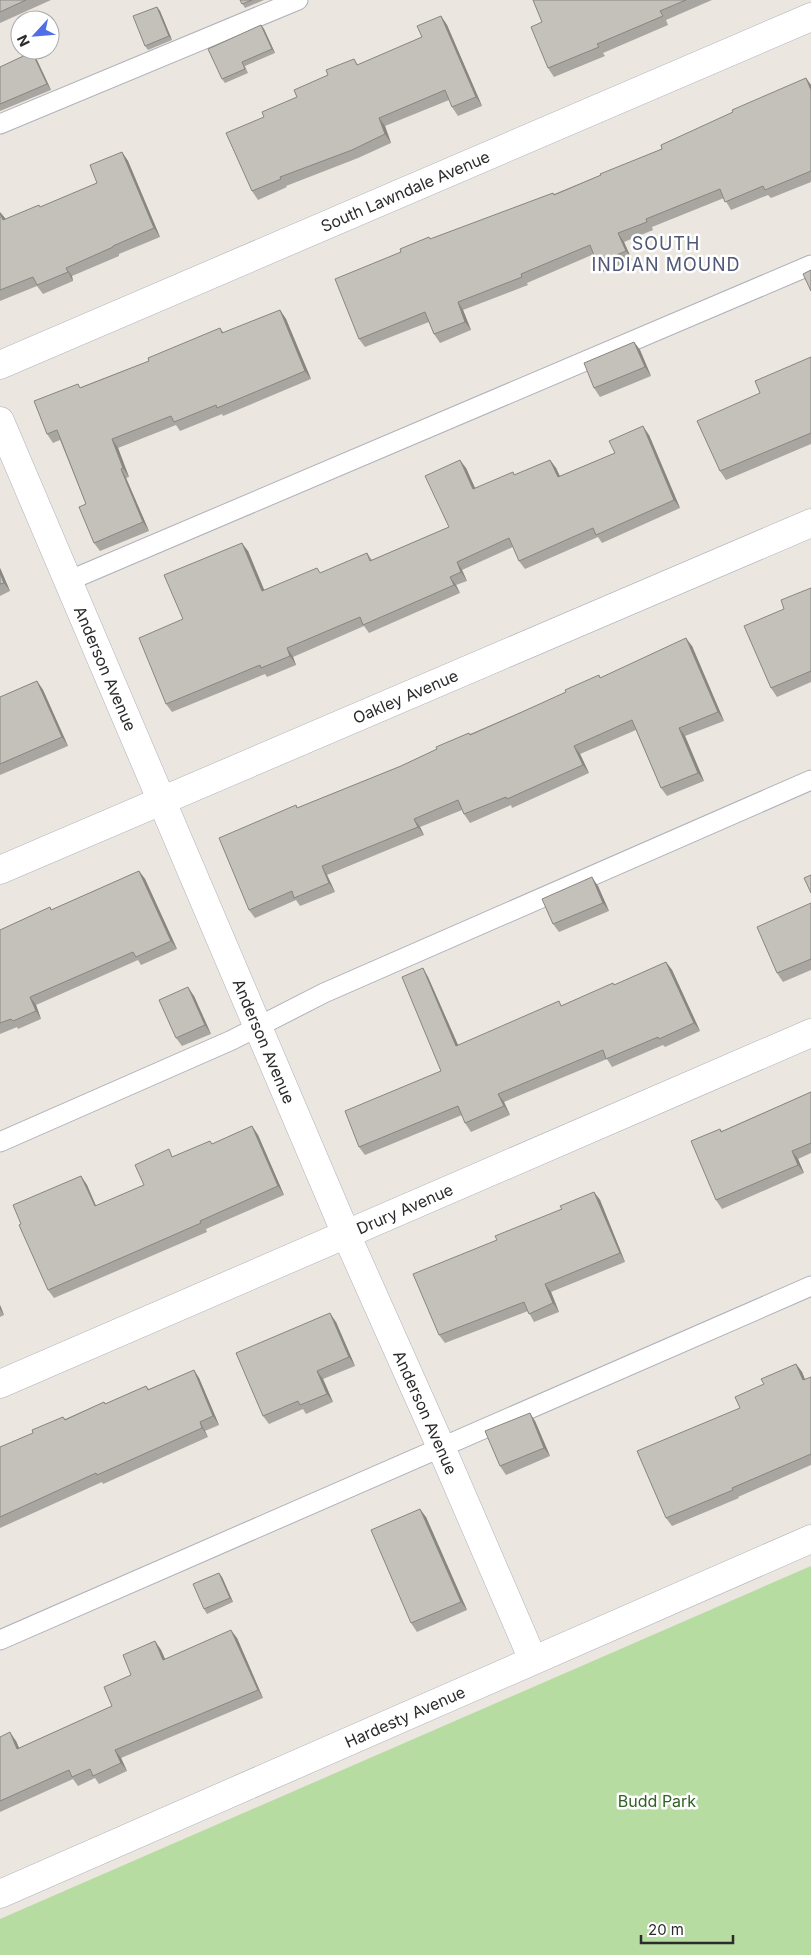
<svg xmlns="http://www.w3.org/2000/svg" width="811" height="1955" font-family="Inter,sans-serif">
<rect width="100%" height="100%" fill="#ebe6df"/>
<path fill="#b6dca1" d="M 811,1566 L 811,1955 L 0,1955 L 0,1919 Z"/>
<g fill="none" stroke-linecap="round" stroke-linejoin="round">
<g stroke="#afb1ba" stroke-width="21">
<g id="service">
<path d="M 0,124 L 298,0"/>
<path d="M 68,581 L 811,265"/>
<path d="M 0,1142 L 232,1040 L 324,993 L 811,780"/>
<path d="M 0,1640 L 811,1286"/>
</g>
</g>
<g stroke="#afb1ba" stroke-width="29">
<g id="minor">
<path id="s1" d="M 0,365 L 811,17"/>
<path id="s2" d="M 0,421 L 346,1234 L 441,1447 L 533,1660"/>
<path id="s3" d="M 0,870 L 811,523"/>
<path id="s4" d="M 0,1384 L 811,1033"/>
</g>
</g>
<g stroke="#afb1ba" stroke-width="29">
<g id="tertiary">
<path id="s5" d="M 0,1894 L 811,1539"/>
</g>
</g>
<use href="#service" stroke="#fff" stroke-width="19"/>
<use href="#minor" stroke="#fff" stroke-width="28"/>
<use href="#tertiary" stroke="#fff" stroke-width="28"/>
</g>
<g fill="#a9a5a0">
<path d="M 0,0 L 51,0 L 0,23 Z"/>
<path d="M 240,0 L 264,0 L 245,8 Z"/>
<path d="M 533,0 L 712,0 L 666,20 L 668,25 L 603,53 L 605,56 L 554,77 L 548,68 L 542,22 Z"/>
<path d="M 157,7 L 160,11 L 172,40 L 148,50 L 145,46 Z"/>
<path d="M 441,16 L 447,25 L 482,106 L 458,116 L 452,107 L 449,100 L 385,126 L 391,143 L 358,158 L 286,186 L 287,187 L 258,200 L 252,191 L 264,117 L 297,97 L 328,75 L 354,59 L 358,65 L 422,37 Z"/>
<path d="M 261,25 L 264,29 L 275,53 L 245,66 L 248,73 L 225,83 L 222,79 Z"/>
<path d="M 32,52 L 36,58 L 51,90 L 0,111 L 0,67 Z"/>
<path d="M 806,78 L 811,85 L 811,182 L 771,198 L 768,195 L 731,210 L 724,198 L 652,227 L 653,230 L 624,242 L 632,260 L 603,272 L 597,263 L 594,254 L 527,283 L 528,285 L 463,310 L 471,330 L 440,343 L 434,334 L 429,322 L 365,347 L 359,339 L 401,252 L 431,239 L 553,193 L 554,194 L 601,175 L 662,149 L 733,112 Z"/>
<path d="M 122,152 L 128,161 L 160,237 L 119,254 L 119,256 L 72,276 L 73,281 L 43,294 L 37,286 L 0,301 L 0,212 L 5,219 L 41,207 L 97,183 Z"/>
<path d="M 280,310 L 286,319 L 311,379 L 223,416 L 222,414 L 180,431 L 176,425 L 118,448 L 129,477 L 126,478 L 149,531 L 100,551 L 94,543 L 86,504 L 60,440 L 53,443 L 47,434 L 81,387 L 149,361 L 220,328 L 224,333 Z"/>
<path d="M 634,342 L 640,350 L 651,376 L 600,397 L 594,388 Z"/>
<path d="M 811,357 L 811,444 L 726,480 L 720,471 L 760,393 Z"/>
<path d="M 649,435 L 680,508 L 602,543 L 598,537 L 525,569 L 519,561 L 513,547 L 462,570 L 467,581 L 456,585 L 460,593 L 369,633 L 364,626 L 293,657 L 296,665 L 267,677 L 265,674 L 172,712 L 166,704 L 183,619 L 248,551 L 264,590 L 321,573 L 367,553 L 372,560 L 449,527 L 466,468 L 475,488 L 515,475 L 550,460 L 556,468 L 560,476 L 615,453 Z"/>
<path d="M 0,568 L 10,591 L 0,596 Z"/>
<path d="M 811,588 L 811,682 L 777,697 L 771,688 L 784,609 Z"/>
<path d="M 692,646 L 724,721 L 685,736 L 704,781 L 667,796 L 661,788 L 636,730 L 580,754 L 589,773 L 512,808 L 511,805 L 470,823 L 464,814 L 462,810 L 420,827 L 424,835 L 327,875 L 335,892 L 300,906 L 296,900 L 255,918 L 249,910 L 296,805 L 297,808 L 401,766 L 470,734 L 600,678 Z"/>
<path d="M 37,681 L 43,690 L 68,746 L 0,775 L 0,697 Z"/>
<path d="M 139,871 L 145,879 L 177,949 L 141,965 L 138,960 L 36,1005 L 41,1019 L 18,1029 L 17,1027 L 0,1034 L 0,930 L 50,907 L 51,910 Z"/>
<path d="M 598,886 L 609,911 L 559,932 L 553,924 Z"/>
<path d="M 811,903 L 811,970 L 783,982 L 777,973 Z"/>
<path d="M 666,962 L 672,970 L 700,1031 L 665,1047 L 663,1045 L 612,1067 L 607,1059 L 504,1102 L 510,1115 L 471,1132 L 465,1123 L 462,1115 L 365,1155 L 359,1147 L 441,1071 L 423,968 L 428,977 L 458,1045 L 615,985 Z"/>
<path d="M 194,996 L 211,1034 L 182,1046 L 176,1038 Z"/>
<path d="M 811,1092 L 811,1153 L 798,1159 L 804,1173 L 722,1209 L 716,1200 L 720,1129 L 722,1131 Z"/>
<path d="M 252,1126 L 258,1135 L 284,1195 L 206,1229 L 207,1232 L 54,1298 L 48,1290 L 21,1224 L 81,1176 L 87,1185 L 96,1206 L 144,1185 L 174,1156 L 212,1144 Z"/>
<path d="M 594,1192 L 600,1200 L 625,1262 L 551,1292 L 559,1312 L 534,1322 L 528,1311 L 445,1343 L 439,1335 L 497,1240 L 562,1209 Z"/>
<path d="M 0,1305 L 4,1315 L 0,1317 Z"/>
<path d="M 336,1322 L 355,1366 L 323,1379 L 333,1402 L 306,1414 L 303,1409 L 269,1424 L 263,1416 Z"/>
<path d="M 796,1364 L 802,1372 L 805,1380 L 811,1377 L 811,1465 L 738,1497 L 739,1498 L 672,1526 L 666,1518 L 764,1384 Z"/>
<path d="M 194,1370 L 199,1378 L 219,1425 L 205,1431 L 208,1437 L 103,1484 L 102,1482 L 0,1528 L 0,1447 L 33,1433 L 63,1417 L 65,1419 L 104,1402 L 105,1404 L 146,1386 L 149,1389 Z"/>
<path d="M 535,1421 L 550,1456 L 506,1475 L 500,1466 Z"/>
<path d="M 426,1517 L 467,1610 L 417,1632 L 411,1623 Z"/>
<path d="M 222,1577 L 233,1602 L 207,1614 L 204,1609 Z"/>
<path d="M 237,1638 L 263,1698 L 121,1758 L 127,1771 L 99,1784 L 95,1778 L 78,1786 L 73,1779 L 0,1812 L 0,1737 L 16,1741 L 19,1748 L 112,1706 L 131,1675 L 155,1641 L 161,1650 L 165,1659 Z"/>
</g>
<g fill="#898682">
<path d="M 157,7 L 160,11 L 172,40 L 169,36 Z"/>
<path d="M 441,16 L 447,25 L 482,106 L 476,97 Z"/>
<path d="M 261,25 L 264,29 L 275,53 L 272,49 Z"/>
<path d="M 32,52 L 36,58 L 51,90 L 47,84 Z"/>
<path d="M 806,78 L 811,85 L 811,90 Z"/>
<path d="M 379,118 L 385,126 L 391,143 L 385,134 Z"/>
<path d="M 122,152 L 128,161 L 160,237 L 154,228 Z"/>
<path d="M 0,212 L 5,218 L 9,228 L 3,220 Z"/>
<path d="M 618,233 L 624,242 L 632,260 L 626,251 Z"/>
<path d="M 66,268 L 72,276 L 73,281 L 68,272 Z"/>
<path d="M 458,302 L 463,310 L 471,330 L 465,322 Z"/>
<path d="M 280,310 L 286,319 L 311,379 L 305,371 Z"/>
<path d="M 634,342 L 640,350 L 651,376 L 645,367 Z"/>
<path d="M 643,426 L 649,435 L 680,508 L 674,500 Z"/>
<path d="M 112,439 L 118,448 L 129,477 L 123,468 Z"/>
<path d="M 460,460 L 466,468 L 479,497 L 473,489 Z"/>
<path d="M 550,460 L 556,468 L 564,486 L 558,477 Z"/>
<path d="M 121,469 L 126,478 L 149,531 L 143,522 Z"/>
<path d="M 242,543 L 248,551 L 268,599 L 262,591 Z"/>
<path d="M 457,562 L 462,570 L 467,581 L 461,572 Z"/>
<path d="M 0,568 L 10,591 L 4,583 L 0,573 Z"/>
<path d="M 450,577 L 456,585 L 460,593 L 454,585 Z"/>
<path d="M 686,638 L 692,646 L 724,721 L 718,712 Z"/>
<path d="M 287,648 L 293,657 L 296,665 L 290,656 Z"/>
<path d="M 37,681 L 43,690 L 68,746 L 62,737 Z"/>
<path d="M 679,728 L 685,736 L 704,781 L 698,773 Z"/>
<path d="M 574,746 L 580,754 L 589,773 L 583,765 Z"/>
<path d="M 414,819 L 420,827 L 424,835 L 418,827 Z"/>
<path d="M 322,866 L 327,875 L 335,892 L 329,883 Z"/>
<path d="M 139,871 L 145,879 L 177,949 L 171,941 Z"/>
<path d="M 592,877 L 598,886 L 609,911 L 603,903 Z"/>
<path d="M 666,962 L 672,970 L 700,1031 L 694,1023 Z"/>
<path d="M 423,968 L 428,977 L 462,1054 L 456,1046 Z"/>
<path d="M 188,987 L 194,996 L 211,1034 L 205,1025 Z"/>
<path d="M 30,997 L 36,1005 L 41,1019 L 36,1011 Z"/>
<path d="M 498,1094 L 504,1102 L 510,1115 L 504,1106 Z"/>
<path d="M 252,1126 L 258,1135 L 284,1195 L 278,1186 Z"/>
<path d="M 792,1151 L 798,1159 L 804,1173 L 798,1165 Z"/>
<path d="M 81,1176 L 87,1185 L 100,1215 L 95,1206 Z"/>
<path d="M 594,1192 L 600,1200 L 625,1262 L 620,1253 Z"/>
<path d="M 545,1284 L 551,1292 L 559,1312 L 553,1303 Z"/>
<path d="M 0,1305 L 4,1315 L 0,1309 Z"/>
<path d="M 330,1313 L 336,1322 L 355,1366 L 349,1357 Z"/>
<path d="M 796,1364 L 802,1372 L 809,1389 L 803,1380 Z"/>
<path d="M 194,1370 L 199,1378 L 219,1425 L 213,1416 Z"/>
<path d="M 317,1371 L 323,1379 L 333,1402 L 327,1394 Z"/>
<path d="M 530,1413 L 535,1421 L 550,1456 L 544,1448 Z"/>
<path d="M 200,1422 L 205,1431 L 208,1437 L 202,1428 Z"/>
<path d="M 420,1509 L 426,1517 L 467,1610 L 461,1602 Z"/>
<path d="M 219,1573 L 222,1577 L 233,1602 L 230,1598 Z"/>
<path d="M 231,1630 L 237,1638 L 263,1698 L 258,1690 Z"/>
<path d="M 155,1641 L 161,1650 L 169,1668 L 163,1660 Z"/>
<path d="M 10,1732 L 16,1741 L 23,1757 L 17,1749 Z"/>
<path d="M 115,1750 L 121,1758 L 127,1771 L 121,1763 Z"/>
</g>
<g fill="#c4c0ba" stroke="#898682">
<path d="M 0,0 L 26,0 L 0,12 Z"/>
<path d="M 240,0 L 252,0 L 242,4 Z"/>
<path d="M 533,0 L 686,0 L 660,11 L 663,16 L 597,44 L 599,47 L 548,68 L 531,27 L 542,22 Z"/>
<path d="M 157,7 L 169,36 L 145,46 L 133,16 Z"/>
<path d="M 441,16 L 476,97 L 452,107 L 445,90 L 379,118 L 385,134 L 352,150 L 280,177 L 281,179 L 252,191 L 226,133 L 264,117 L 262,112 L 297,97 L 294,90 L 328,75 L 326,70 L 354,59 L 357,65 L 422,37 L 417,26 Z"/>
<path d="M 261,25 L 272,49 L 242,62 L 245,69 L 222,79 L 208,49 Z"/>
<path d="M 32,52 L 47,84 L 0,104 L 0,67 Z"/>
<path d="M 806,78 L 811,90 L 811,171 L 765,190 L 763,186 L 725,202 L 720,189 L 646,219 L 647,222 L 618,233 L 626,251 L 597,263 L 590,245 L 521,274 L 522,277 L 458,302 L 465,322 L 434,334 L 425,312 L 359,339 L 335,279 L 401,252 L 400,249 L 429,237 L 430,239 L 553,193 L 554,195 L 601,175 L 600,174 L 662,149 L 661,145 L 733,112 L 732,110 Z"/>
<path d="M 122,152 L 154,228 L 113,246 L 113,247 L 66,268 L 68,272 L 37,285 L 33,277 L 0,290 L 0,213 L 3,220 L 39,205 L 40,207 L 97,183 L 90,165 Z"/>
<path d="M 811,270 L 811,291 L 803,274 Z"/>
<path d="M 280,310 L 305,371 L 217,408 L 216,405 L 174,422 L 171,416 L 112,439 L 123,468 L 121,469 L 143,522 L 94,543 L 79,507 L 86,504 L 57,430 L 47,434 L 34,401 L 78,384 L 80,388 L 149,361 L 148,358 L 220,328 L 222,333 Z"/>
<path d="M 634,342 L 645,367 L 594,388 L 584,363 Z"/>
<path d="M 811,357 L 811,433 L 720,471 L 697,421 L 760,393 L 755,381 Z"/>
<path d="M 643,426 L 674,500 L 596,535 L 593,528 L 519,561 L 509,538 L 457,562 L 461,572 L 450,577 L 454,585 L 363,625 L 360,617 L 287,648 L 290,656 L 261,668 L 260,665 L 166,704 L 139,638 L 183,619 L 164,575 L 242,543 L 262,591 L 317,568 L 320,573 L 367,553 L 370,561 L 449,527 L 425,476 L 460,460 L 473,489 L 513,472 L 514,475 L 550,460 L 558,477 L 615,453 L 609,441 Z"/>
<path d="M 0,573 L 4,583 L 0,584 Z"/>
<path d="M 811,588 L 811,671 L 771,688 L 744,626 L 784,609 L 781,600 Z"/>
<path d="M 686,638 L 718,712 L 679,728 L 698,773 L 661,788 L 632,720 L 574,746 L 583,765 L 507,799 L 506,797 L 464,814 L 458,800 L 414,819 L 418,827 L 322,866 L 329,883 L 294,898 L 292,891 L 249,910 L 219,838 L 296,805 L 297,808 L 401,766 L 437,749 L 436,747 L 469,733 L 470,735 L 522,712 L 566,692 L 565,690 L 599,675 L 600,678 Z"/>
<path d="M 37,681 L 62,737 L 0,764 L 0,697 Z"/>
<path d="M 139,871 L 171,941 L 136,957 L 133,952 L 30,997 L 36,1011 L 13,1021 L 11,1019 L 0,1023 L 0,930 L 50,907 L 51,910 Z"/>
<path d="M 811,875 L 811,893 L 804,878 Z"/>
<path d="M 592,877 L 603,903 L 553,924 L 542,899 Z"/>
<path d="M 811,903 L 811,959 L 777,973 L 757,927 Z"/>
<path d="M 666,962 L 694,1023 L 659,1039 L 658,1037 L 606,1059 L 603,1050 L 498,1094 L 504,1106 L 465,1123 L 458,1106 L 359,1147 L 345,1111 L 441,1071 L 402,977 L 423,968 L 456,1046 L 559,1001 L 561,1006 L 613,983 L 614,985 Z"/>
<path d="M 188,987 L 205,1025 L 176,1038 L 159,1000 Z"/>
<path d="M 811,1092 L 811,1143 L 792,1151 L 798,1165 L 716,1200 L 691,1141 L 720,1129 L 721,1132 Z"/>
<path d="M 252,1126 L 278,1186 L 200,1221 L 201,1223 L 48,1290 L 19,1225 L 21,1224 L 13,1205 L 81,1176 L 95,1206 L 144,1185 L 135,1165 L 169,1149 L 172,1157 L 210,1141 L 212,1144 Z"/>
<path d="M 594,1192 L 620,1253 L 545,1284 L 553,1303 L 529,1314 L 524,1302 L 439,1335 L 413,1274 L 497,1240 L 495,1236 L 562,1209 L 560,1206 Z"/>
<path d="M 330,1313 L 349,1357 L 317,1371 L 327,1394 L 300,1405 L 298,1401 L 263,1416 L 236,1353 Z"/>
<path d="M 796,1364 L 803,1380 L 811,1377 L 811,1454 L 732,1488 L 733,1490 L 666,1518 L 637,1451 L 740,1408 L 735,1397 L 764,1384 L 761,1379 Z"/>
<path d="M 194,1370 L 213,1416 L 200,1422 L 202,1428 L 97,1475 L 96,1473 L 0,1517 L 0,1447 L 33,1433 L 32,1430 L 63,1417 L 65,1420 L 104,1402 L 105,1404 L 146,1386 L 148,1390 Z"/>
<path d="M 530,1413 L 544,1448 L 500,1466 L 485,1431 Z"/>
<path d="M 420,1509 L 461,1602 L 411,1623 L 371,1530 Z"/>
<path d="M 219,1573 L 230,1598 L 204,1609 L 193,1584 Z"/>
<path d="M 231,1630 L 258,1690 L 115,1750 L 121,1763 L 93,1776 L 90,1769 L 72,1777 L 69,1770 L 0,1801 L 0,1737 L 10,1732 L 17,1749 L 112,1706 L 104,1687 L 131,1675 L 123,1655 L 155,1641 L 163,1660 Z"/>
</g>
<g text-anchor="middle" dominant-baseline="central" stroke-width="5" stroke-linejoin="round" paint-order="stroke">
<g font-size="16" fill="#2b2b2b" stroke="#fff">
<text stroke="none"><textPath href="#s1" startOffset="441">South Lawndale Avenue</textPath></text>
<text stroke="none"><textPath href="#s2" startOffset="269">Anderson Avenue</textPath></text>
<text stroke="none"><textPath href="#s3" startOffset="441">Oakley Avenue</textPath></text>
<text stroke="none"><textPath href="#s2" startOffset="674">Anderson Avenue</textPath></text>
<text stroke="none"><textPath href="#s4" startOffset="441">Drury Avenue</textPath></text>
<text stroke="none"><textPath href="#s2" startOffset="1079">Anderson Avenue</textPath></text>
<text stroke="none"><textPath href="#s5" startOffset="442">Hardesty Avenue</textPath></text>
</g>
<g font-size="16" fill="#306122" stroke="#fff">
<text x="657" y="1801">Budd Park</text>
</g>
<g font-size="18" letter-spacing="1" fill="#505777" stroke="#fff">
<text x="666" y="243">SOUTH<tspan x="666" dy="21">INDIAN MOUND</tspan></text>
</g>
</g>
<g transform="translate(35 35) rotate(244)"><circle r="24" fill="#ffffff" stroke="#aaaaaa"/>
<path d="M0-4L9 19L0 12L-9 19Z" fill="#4f6ee7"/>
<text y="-8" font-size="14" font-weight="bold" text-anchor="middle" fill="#2b2b2b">N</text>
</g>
<path d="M641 1935v8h92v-8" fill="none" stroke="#2b2b2b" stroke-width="2.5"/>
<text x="648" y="1935" font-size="15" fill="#2b2b2b" stroke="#ffffff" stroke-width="4" paint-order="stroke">20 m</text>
</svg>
